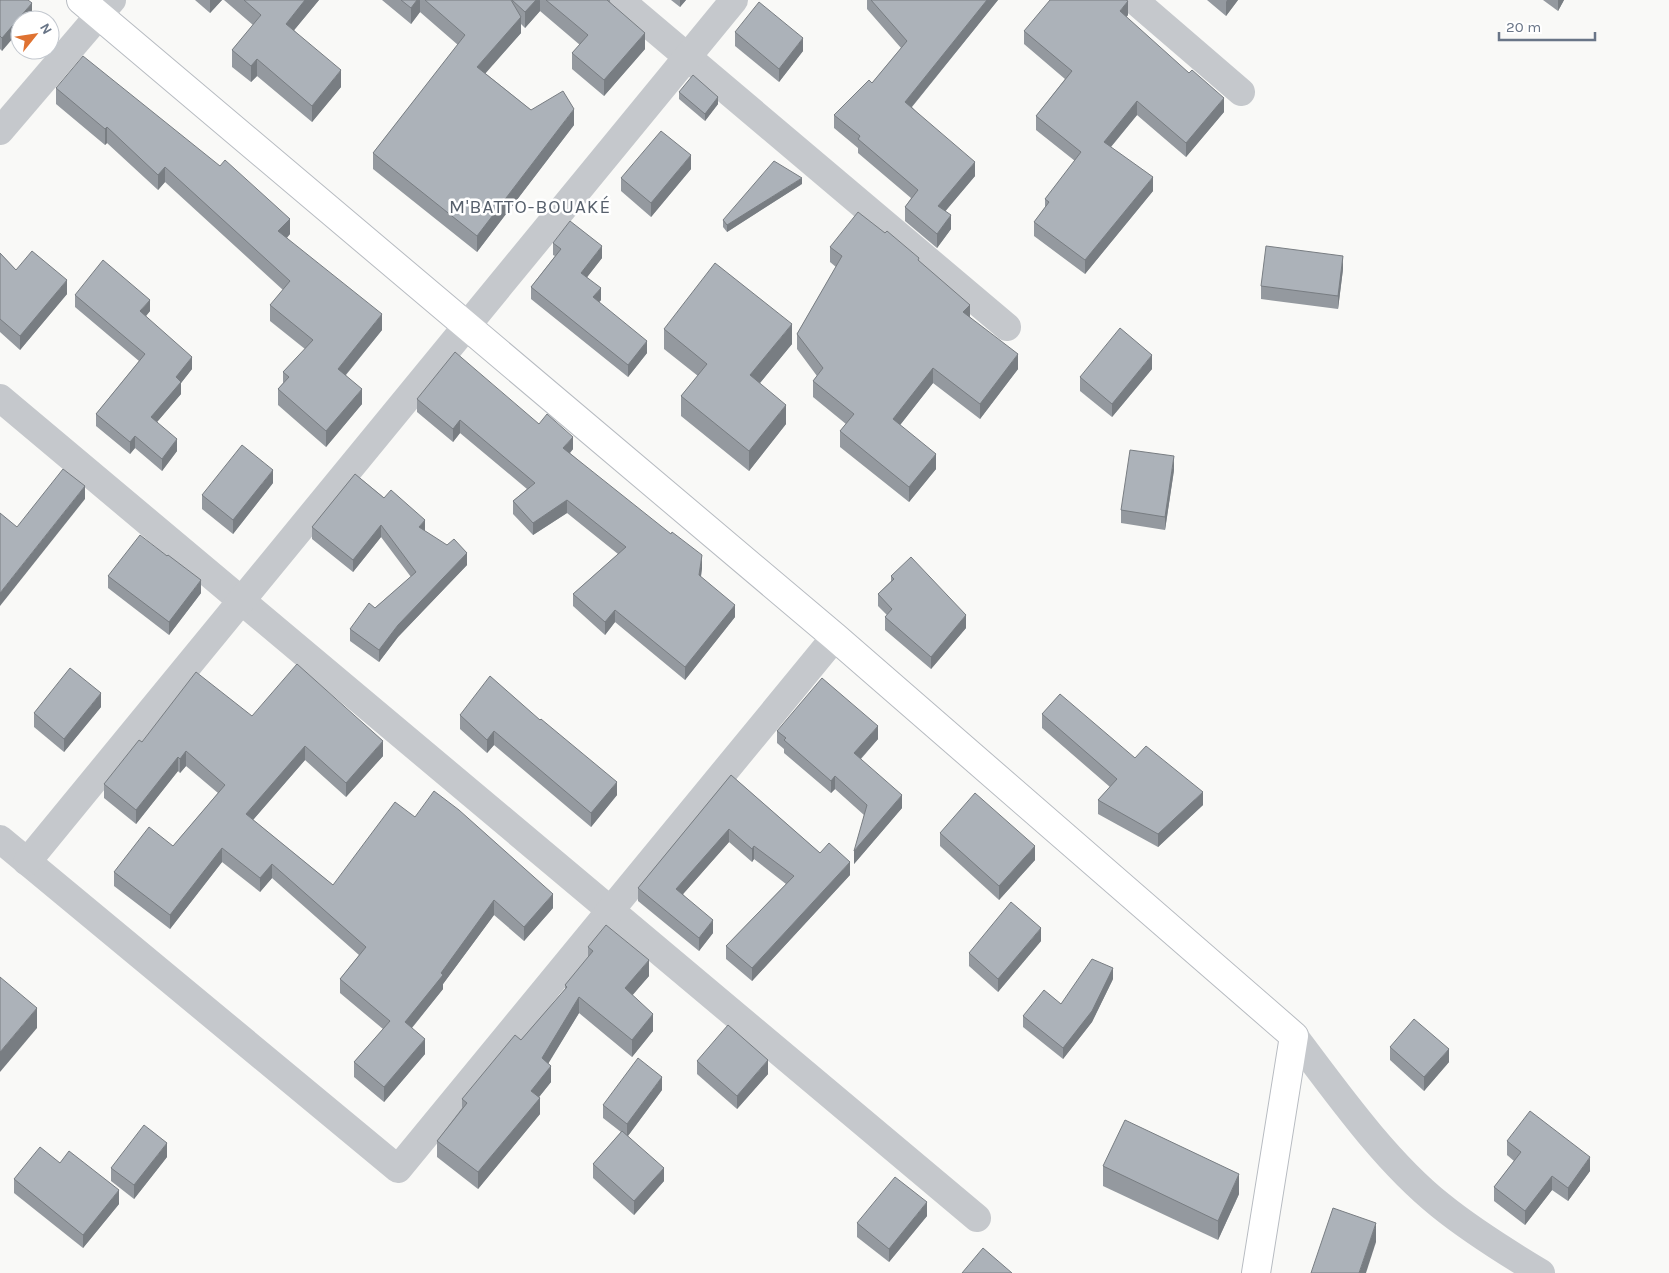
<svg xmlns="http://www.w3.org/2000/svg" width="1669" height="1273" font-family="Karla,sans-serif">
<rect width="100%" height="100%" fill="#f9f9f7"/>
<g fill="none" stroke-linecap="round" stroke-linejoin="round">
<g stroke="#b7bbc1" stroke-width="30">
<path id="secondary" d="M 81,0 L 835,637 L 1294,1036 L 1256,1273"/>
</g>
<g stroke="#c5c8cc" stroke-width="28">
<path d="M 620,0 L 1007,327"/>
<path d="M 1134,0 L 1241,92"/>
<path d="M 0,131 L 112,0"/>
<path d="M 0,398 L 977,1218"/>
<path d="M 0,839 L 398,1169 L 835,637"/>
<path d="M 27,862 L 734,0"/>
<path d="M 1294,1036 C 1337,1093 1385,1161 1440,1205 C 1472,1231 1506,1252 1541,1273"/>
</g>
<use href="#secondary" stroke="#fff" stroke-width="28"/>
</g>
<g fill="#94999f">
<path d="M 0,0 L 32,17 L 29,20 L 20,20 L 2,51 L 0,49 Z"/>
<path d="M 195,0 L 222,0 L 210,13 Z"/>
<path d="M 224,0 L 319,0 L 294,30 L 341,87 L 312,122 L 257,76 L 251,82 L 232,67 L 232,50 L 253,25 Z"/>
<path d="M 382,0 L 610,0 L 610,2 L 645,49 L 604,96 L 572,69 L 572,53 L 580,45 L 540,11 L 525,28 L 521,24 L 521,33 L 485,73 L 531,110 L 574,125 L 477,252 L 373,169 L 373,153 L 458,45 L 420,12 L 411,24 Z"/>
<path d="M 671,0 L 686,0 L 680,7 Z"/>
<path d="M 867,0 L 998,0 L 912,107 L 975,176 L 945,211 L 951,229 L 937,248 L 905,221 L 905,207 L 911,198 L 858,153 L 858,148 L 834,128 L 834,115 L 872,83 L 901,48 L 867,9 Z"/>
<path d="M 1207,0 L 1238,0 L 1226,16 Z"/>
<path d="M 1543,0 L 1564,0 L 1558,11 Z"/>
<path d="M 1128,15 L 1126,17 L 1224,112 L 1186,157 L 1137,115 L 1111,147 L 1153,191 L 1085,274 L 1034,236 L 1034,222 L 1045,208 L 1045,199 L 1075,161 L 1036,130 L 1036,116 L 1065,79 L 1024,44 L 1024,31 Z"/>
<path d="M 735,32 L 803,51 L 779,82 L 735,46 Z"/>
<path d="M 56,88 L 290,234 L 287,238 L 382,330 L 346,375 L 362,404 L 326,447 L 278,405 L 278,389 L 283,383 L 283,372 L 305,349 L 270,321 L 270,305 L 283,290 L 165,182 L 158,190 L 107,143 L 105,145 L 56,104 Z"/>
<path d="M 679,92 L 718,104 L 705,121 L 679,99 Z"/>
<path d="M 691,169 L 651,217 L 621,191 L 621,178 Z"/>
<path d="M 802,184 L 727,232 L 723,227 L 723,220 Z"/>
<path d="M 553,243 L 602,258 L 587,277 L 601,300 L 599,302 L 647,353 L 628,377 L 531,299 L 531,287 L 555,256 L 553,255 Z"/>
<path d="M 830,247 L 919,261 L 970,317 L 1018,369 L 980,419 L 933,383 L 900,425 L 936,469 L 909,502 L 840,447 L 840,431 L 846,424 L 813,397 L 813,381 L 817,376 L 797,349 L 797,334 L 836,267 L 830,262 Z"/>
<path d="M 0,253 L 16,270 L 67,294 L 20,350 L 0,332 Z"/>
<path d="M 1343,269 L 1338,309 L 1261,299 L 1261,286 Z"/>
<path d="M 75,295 L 150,311 L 146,316 L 192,369 L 181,383 L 181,394 L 157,422 L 177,451 L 162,471 L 135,448 L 130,454 L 96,426 L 96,414 L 139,361 L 75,307 Z"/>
<path d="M 664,329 L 792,344 L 760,383 L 786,424 L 749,471 L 681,416 L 681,396 L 698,376 L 664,349 Z"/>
<path d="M 1152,369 L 1112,417 L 1080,391 L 1080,377 Z"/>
<path d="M 417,399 L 539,424 L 573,449 L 570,453 L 702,568 L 701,577 L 735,617 L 685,680 L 615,622 L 605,635 L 573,606 L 573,594 L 618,554 L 567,513 L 533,535 L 513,514 L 513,501 L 527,489 L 460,433 L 453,442 L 417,412 Z"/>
<path d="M 1174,470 L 1165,530 L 1121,523 L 1121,510 Z"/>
<path d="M 355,474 L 425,531 L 467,565 L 398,637 L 379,662 L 350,641 L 350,629 L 411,577 L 381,537 L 353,572 L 312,539 L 312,527 Z"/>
<path d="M 273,483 L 233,534 L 202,509 L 202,495 Z"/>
<path d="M 108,576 L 201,593 L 169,635 L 108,588 Z"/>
<path d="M 891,576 L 966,628 L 931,669 L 885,630 L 885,617 L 887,615 L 878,606 L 878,594 L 891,581 Z"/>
<path d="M 101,707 L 64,752 L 34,727 L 34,713 Z"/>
<path d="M 1042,714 L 1135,758 L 1203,805 L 1158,847 L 1098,814 L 1098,800 L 1110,787 L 1042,728 Z"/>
<path d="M 460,715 L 540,720 L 617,795 L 591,827 L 494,745 L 487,753 L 460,729 Z"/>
<path d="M 252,716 L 383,756 L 346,797 L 305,760 L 253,820 L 333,885 L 415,817 L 553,908 L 524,941 L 494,915 L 443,984 L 443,989 L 412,1028 L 425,1054 L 384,1102 L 354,1077 L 354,1062 L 383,1029 L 340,993 L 340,979 L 359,955 L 272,878 L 260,892 L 222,862 L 170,929 L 114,886 L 114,872 L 173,846 L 218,793 L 186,766 L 180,773 L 178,771 L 136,824 L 104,798 L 104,784 L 142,742 Z"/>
<path d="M 777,731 L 878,739 L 861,759 L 902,808 L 854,864 L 864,815 L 835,789 L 831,793 L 784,753 L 784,749 L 777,743 Z"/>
<path d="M 731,775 L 820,853 L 850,875 L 752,981 L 726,959 L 726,946 L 786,884 L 754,859 L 752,862 L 729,842 L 683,894 L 713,933 L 699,951 L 638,901 L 638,888 Z"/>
<path d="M 940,833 L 1035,860 L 999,900 L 940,846 Z"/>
<path d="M 1041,941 L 998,992 L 969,966 L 969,953 Z"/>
<path d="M 588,947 L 649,976 L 632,995 L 653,1031 L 632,1057 L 579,1013 L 548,1063 L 551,1082 L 539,1097 L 540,1114 L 478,1189 L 437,1157 L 437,1141 L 462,1108 L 462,1099 L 521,1040 L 565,989 L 565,985 L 588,958 Z"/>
<path d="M 1113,979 L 1092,1022 L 1063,1059 L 1023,1027 L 1023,1016 L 1061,1004 Z"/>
<path d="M 1390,1047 L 1449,1062 L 1424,1091 L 1390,1060 Z"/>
<path d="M 697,1061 L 768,1074 L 737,1109 L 697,1074 Z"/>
<path d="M 662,1090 L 628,1136 L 664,1181 L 634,1215 L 593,1178 L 593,1164 L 621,1132 L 603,1118 L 603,1105 Z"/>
<path d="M 1507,1141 L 1590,1171 L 1568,1201 L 1552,1190 L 1525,1225 L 1494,1201 L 1494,1187 L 1514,1161 L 1507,1155 Z"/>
<path d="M 167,1157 L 134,1199 L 111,1181 L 111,1168 Z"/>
<path d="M 60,1163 L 119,1204 L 83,1248 L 14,1193 L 14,1179 Z"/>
<path d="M 1103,1166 L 1239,1194 L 1218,1240 L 1103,1186 Z"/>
<path d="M 927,1216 L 889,1262 L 857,1237 L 857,1223 Z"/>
</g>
<g fill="#787d82">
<path d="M 210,0 L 222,0 L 210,13 Z"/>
<path d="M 305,0 L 319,0 L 286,40 L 286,24 Z"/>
<path d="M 417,0 L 420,0 L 420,12 L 411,24 L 411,8 Z"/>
<path d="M 536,0 L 540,0 L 540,11 L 525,28 L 525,12 Z"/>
<path d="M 680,0 L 686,0 L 680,7 Z"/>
<path d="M 987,0 L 998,0 L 905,115 L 905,102 Z"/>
<path d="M 1227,0 L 1238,0 L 1226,16 L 1226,2 Z"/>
<path d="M 1558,0 L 1564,0 L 1558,11 Z"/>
<path d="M 1128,1 L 1128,15 L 1120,25 L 1120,11 Z"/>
<path d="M 32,3 L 32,17 L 29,20 L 20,20 L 20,30 L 2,51 L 2,38 Z"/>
<path d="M 521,17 L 521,33 L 477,83 L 477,67 Z"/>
<path d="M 645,33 L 645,49 L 604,96 L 604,80 Z"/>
<path d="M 803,38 L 803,51 L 779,82 L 779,69 Z"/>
<path d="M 257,59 L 257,76 L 251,82 L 251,66 Z"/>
<path d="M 341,70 L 341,87 L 312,122 L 312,106 Z"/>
<path d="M 718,97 L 718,104 L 705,121 L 705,114 Z"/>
<path d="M 1224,98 L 1224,112 L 1186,157 L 1186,143 Z"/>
<path d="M 1137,101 L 1137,115 L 1104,155 L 1104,142 Z"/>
<path d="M 574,109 L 574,125 L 477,252 L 477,236 Z"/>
<path d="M 107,127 L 107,143 L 105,145 L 105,129 Z"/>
<path d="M 691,155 L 691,169 L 651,217 L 651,203 Z"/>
<path d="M 975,162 L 975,176 L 938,220 L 938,206 Z"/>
<path d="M 165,167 L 165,182 L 158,190 L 158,175 Z"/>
<path d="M 1153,177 L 1153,191 L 1085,274 L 1085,260 Z"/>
<path d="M 802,178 L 802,184 L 727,232 L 727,225 Z"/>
<path d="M 951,215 L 951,229 L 937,248 L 937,234 Z"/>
<path d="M 290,219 L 290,234 L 278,247 L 278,231 Z"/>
<path d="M 602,246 L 602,258 L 581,285 L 581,273 Z"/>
<path d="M 1343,256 L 1343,269 L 1338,309 L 1338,296 Z"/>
<path d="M 67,280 L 67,294 L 20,350 L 20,336 Z"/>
<path d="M 601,288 L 601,300 L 593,309 L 593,297 Z"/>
<path d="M 150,300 L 150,311 L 140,323 L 140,311 Z"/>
<path d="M 970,305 L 970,320 L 963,312 Z"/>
<path d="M 382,314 L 382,330 L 338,384 L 338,369 Z"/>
<path d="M 792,324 L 792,344 L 750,395 L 750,375 Z"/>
<path d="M 647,341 L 647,353 L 628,377 L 628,365 Z"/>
<path d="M 1018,354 L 1018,369 L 980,419 L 980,404 Z"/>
<path d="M 1152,355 L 1152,369 L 1112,417 L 1112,404 Z"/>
<path d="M 192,357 L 192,369 L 181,383 L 181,394 L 151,429 L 151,417 L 176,377 Z"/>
<path d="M 933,368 L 933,383 L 893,434 L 893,419 Z"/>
<path d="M 362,389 L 362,404 L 326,447 L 326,431 Z"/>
<path d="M 786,405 L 786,424 L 749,471 L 749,451 Z"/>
<path d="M 460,420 L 460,433 L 453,442 L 453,429 Z"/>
<path d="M 135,436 L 135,448 L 130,454 L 130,442 Z"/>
<path d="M 573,437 L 573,449 L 563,461 L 563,448 Z"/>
<path d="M 177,439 L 177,451 L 162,471 L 162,459 Z"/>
<path d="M 936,454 L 936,469 L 909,502 L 909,487 Z"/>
<path d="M 1174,456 L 1174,470 L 1165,530 L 1165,517 Z"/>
<path d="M 273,470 L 273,483 L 233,534 L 233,520 Z"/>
<path d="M 85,486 L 85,499 L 0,606 L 0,593 Z"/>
<path d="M 567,500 L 567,513 L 533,535 L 533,523 Z"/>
<path d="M 425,520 L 425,532 L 419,527 Z"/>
<path d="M 381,525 L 381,537 L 353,572 L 353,560 Z"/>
<path d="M 467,553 L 467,565 L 398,637 L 379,662 L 379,650 L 398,625 Z"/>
<path d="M 702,555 L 702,568 L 699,588 L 699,575 Z"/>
<path d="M 201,580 L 201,593 L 169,635 L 169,622 Z"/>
<path d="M 735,605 L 735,617 L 685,680 L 685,667 Z"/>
<path d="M 615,610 L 615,622 L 605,635 L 605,622 Z"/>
<path d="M 966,615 L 966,628 L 931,669 L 931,657 Z"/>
<path d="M 101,693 L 101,707 L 64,752 L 64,739 Z"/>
<path d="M 878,726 L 878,739 L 854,766 L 854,753 Z"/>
<path d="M 494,731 L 494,745 L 487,753 L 487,740 Z"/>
<path d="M 383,741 L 383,756 L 346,797 L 346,783 Z"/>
<path d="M 305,746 L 305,760 L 246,828 L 246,814 Z"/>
<path d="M 186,751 L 186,766 L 180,773 L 180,759 Z"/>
<path d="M 178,757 L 178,771 L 136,824 L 136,810 Z"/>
<path d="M 835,776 L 835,789 L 831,793 L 831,781 Z"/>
<path d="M 617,782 L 617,795 L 591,827 L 591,813 Z"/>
<path d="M 1203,792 L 1203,805 L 1158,847 L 1158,834 Z"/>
<path d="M 902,795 L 902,808 L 854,864 L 854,851 Z"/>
<path d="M 729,829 L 729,842 L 676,902 L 676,889 Z"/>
<path d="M 754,846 L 754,859 L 752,862 L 752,849 Z"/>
<path d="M 1035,846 L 1035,860 L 999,900 L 999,886 Z"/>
<path d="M 222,848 L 222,862 L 170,929 L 170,915 Z"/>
<path d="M 850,862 L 850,875 L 752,981 L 752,968 Z"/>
<path d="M 272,864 L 272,878 L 260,892 L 260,878 Z"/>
<path d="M 553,894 L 553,908 L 524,941 L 524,927 Z"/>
<path d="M 494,900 L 494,915 L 443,984 L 443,989 L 405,1036 L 405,1022 Z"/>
<path d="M 713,920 L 713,933 L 699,951 L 699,938 Z"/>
<path d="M 1041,928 L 1041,941 L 998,992 L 998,979 Z"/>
<path d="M 649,960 L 649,976 L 625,1004 L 625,988 Z"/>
<path d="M 1113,968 L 1113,979 L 1092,1022 L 1063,1059 L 1063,1048 Z"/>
<path d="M 579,997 L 579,1013 L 542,1074 L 542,1058 Z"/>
<path d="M 37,1008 L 37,1028 L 0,1072 L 0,1052 Z"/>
<path d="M 653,1014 L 653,1031 L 632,1057 L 632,1040 Z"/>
<path d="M 425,1039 L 425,1054 L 384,1102 L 384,1087 Z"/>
<path d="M 1449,1049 L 1449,1062 L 1424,1091 L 1424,1077 Z"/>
<path d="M 768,1060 L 768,1074 L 737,1109 L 737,1096 Z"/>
<path d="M 551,1066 L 551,1082 L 531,1107 L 531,1091 Z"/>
<path d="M 662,1077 L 662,1090 L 627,1137 L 627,1124 Z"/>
<path d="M 540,1098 L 540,1114 L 478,1189 L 478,1172 Z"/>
<path d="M 167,1143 L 167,1157 L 134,1199 L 134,1185 Z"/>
<path d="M 1590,1157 L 1590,1171 L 1568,1201 L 1568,1188 Z"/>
<path d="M 664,1168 L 664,1181 L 634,1215 L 634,1201 Z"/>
<path d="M 1239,1174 L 1239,1194 L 1218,1240 L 1218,1221 Z"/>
<path d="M 1552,1176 L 1552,1190 L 1525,1225 L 1525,1211 Z"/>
<path d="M 119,1190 L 119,1204 L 83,1248 L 83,1235 Z"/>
<path d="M 927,1202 L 927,1216 L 889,1262 L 889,1249 Z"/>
<path d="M 1376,1223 L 1376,1242 L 1366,1273 L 1359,1273 Z"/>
</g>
<g fill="#acb2b9" stroke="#787d82">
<path d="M 0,0 L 28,0 L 32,3 L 2,38 L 0,36 Z"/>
<path d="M 244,0 L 305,0 L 286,24 L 341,70 L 312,106 L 257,59 L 251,66 L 232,50 L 261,15 Z"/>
<path d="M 401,0 L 417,0 L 411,8 Z"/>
<path d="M 425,0 L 511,0 L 521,17 L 477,67 L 531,110 L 563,91 L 574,109 L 477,236 L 373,153 L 465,35 Z"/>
<path d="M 512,0 L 536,0 L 525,12 Z"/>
<path d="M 546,0 L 607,0 L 645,33 L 604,80 L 572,53 L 588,35 Z"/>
<path d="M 871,0 L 987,0 L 905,102 L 975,162 L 938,206 L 951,215 L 937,234 L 905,207 L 918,190 L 858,139 L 860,136 L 834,115 L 869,80 L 872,83 L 907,41 Z"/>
<path d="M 1050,0 L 1126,0 L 1128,1 L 1120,11 L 1189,73 L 1192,70 L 1224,98 L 1186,143 L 1137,101 L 1104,142 L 1153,177 L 1085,260 L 1034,222 L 1049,202 L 1045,199 L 1081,152 L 1036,116 L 1072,71 L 1024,31 Z"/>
<path d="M 759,2 L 803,38 L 779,69 L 735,32 Z"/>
<path d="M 83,56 L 220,166 L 225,160 L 290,219 L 278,231 L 382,314 L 338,369 L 362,389 L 326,431 L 278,389 L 289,377 L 283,372 L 313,340 L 270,305 L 290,281 L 165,167 L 158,175 L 107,127 L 105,129 L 56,88 Z"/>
<path d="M 693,75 L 718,97 L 705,114 L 679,92 Z"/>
<path d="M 661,131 L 691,155 L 651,203 L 621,178 Z"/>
<path d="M 774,161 L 802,178 L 727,225 L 723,220 Z"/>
<path d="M 858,212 L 885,233 L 887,231 L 919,258 L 918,260 L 970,305 L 963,312 L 1018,354 L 980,404 L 933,368 L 893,419 L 936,454 L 909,487 L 840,431 L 854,414 L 813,381 L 823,368 L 797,334 L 842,256 L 830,247 Z"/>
<path d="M 570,221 L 602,246 L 581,273 L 601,288 L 593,297 L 647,341 L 628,365 L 531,287 L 561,249 L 553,243 Z"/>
<path d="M 1266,246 L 1343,256 L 1338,296 L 1261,286 Z"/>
<path d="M 32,251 L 67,280 L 20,336 L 0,319 L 0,253 L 16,270 Z"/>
<path d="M 103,260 L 150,300 L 140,311 L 192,357 L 176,377 L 181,382 L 151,417 L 177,439 L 162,459 L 135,436 L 130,442 L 96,414 L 145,354 L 75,295 Z"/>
<path d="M 715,263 L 792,324 L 750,375 L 786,405 L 749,451 L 681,396 L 707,364 L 664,329 Z"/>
<path d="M 1120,328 L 1152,355 L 1112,404 L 1080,377 Z"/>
<path d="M 455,352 L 539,424 L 547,414 L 573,437 L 563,448 L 671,534 L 672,532 L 702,555 L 699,575 L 735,605 L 685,667 L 615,610 L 605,622 L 573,594 L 626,547 L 567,500 L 533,523 L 513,501 L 535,483 L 460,420 L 453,429 L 417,399 Z"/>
<path d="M 242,445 L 273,470 L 233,520 L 202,495 Z"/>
<path d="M 1130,450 L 1174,456 L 1165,517 L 1121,510 Z"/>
<path d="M 63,469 L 85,486 L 0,593 L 0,513 L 17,527 Z"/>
<path d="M 355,474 L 384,498 L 391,490 L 425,520 L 419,527 L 447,545 L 454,539 L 467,553 L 398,625 L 379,650 L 350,629 L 369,603 L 375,608 L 416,572 L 381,525 L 353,560 L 312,527 Z"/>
<path d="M 140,535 L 167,556 L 168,555 L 201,580 L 169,622 L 108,576 Z"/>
<path d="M 911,557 L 966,615 L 931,657 L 885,617 L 892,609 L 878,594 L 894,579 L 891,576 Z"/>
<path d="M 297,664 L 383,741 L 346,783 L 305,746 L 246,814 L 333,885 L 395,802 L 415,817 L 434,791 L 459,810 L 553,894 L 524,927 L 494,900 L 441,973 L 443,975 L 405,1022 L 425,1039 L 384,1087 L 354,1062 L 390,1021 L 340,979 L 366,947 L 272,864 L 260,878 L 222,848 L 170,915 L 114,872 L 149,827 L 173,846 L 225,785 L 186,751 L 180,759 L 178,757 L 136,810 L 104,784 L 139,740 L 142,742 L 196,672 L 252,716 Z"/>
<path d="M 70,668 L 101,693 L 64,739 L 34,713 Z"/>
<path d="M 490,676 L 540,720 L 541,719 L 617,782 L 591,813 L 494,731 L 487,740 L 460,715 Z"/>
<path d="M 822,678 L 878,726 L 854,753 L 902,795 L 854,851 L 867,805 L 835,776 L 831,781 L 784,740 L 786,738 L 777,731 Z"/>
<path d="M 1060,694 L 1135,758 L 1146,746 L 1203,792 L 1158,834 L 1098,800 L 1117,779 L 1042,714 Z"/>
<path d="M 731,775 L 820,853 L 829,843 L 850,862 L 752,968 L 726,946 L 794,876 L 754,846 L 752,849 L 729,829 L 676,889 L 713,920 L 699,938 L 638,888 Z"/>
<path d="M 975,793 L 1035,846 L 999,886 L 940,833 Z"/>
<path d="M 1011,902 L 1041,928 L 998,979 L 969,953 Z"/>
<path d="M 606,925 L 649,960 L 625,988 L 653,1014 L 632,1040 L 579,997 L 542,1058 L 551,1066 L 531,1091 L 540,1098 L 478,1172 L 437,1141 L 467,1103 L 462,1099 L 515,1035 L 521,1040 L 567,987 L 565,985 L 593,951 L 588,947 Z"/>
<path d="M 1092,959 L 1113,968 L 1092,1011 L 1063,1048 L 1023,1016 L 1044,990 L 1061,1004 Z"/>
<path d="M 0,977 L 37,1008 L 0,1052 Z"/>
<path d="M 1414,1019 L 1449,1049 L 1424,1077 L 1390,1047 Z"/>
<path d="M 728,1025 L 768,1060 L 737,1096 L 697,1061 Z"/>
<path d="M 638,1058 L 662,1077 L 627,1124 L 603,1105 Z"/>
<path d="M 1530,1111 L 1590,1157 L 1568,1188 L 1552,1176 L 1525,1211 L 1494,1187 L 1521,1152 L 1507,1141 Z"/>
<path d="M 1125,1120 L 1239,1174 L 1218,1221 L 1103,1166 Z"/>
<path d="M 144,1125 L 167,1143 L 134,1185 L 111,1168 Z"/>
<path d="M 622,1131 L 664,1168 L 634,1201 L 593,1164 Z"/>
<path d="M 40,1147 L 60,1163 L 69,1151 L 119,1190 L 83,1235 L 14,1179 Z"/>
<path d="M 895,1177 L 927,1202 L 889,1249 L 857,1223 Z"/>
<path d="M 1333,1208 L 1376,1223 L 1359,1273 L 1311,1273 Z"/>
<path d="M 983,1248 L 1012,1273 L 962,1273 Z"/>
</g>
<g text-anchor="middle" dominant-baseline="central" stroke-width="5" stroke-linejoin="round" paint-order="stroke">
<g font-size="19" letter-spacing="1" fill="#57606c" stroke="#fff">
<text x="530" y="207">M'BATTO-BOUAKÉ</text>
</g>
</g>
<g transform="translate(35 35) rotate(60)"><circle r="24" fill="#ffffff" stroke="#c3c8cf"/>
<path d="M0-4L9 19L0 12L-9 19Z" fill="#df7231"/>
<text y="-8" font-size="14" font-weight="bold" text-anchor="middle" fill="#697587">N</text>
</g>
<path d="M1499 32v8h96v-8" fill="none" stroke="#697587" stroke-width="2.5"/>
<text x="1506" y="32" font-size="15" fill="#697587" stroke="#ffffff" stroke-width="4" paint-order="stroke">20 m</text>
</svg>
